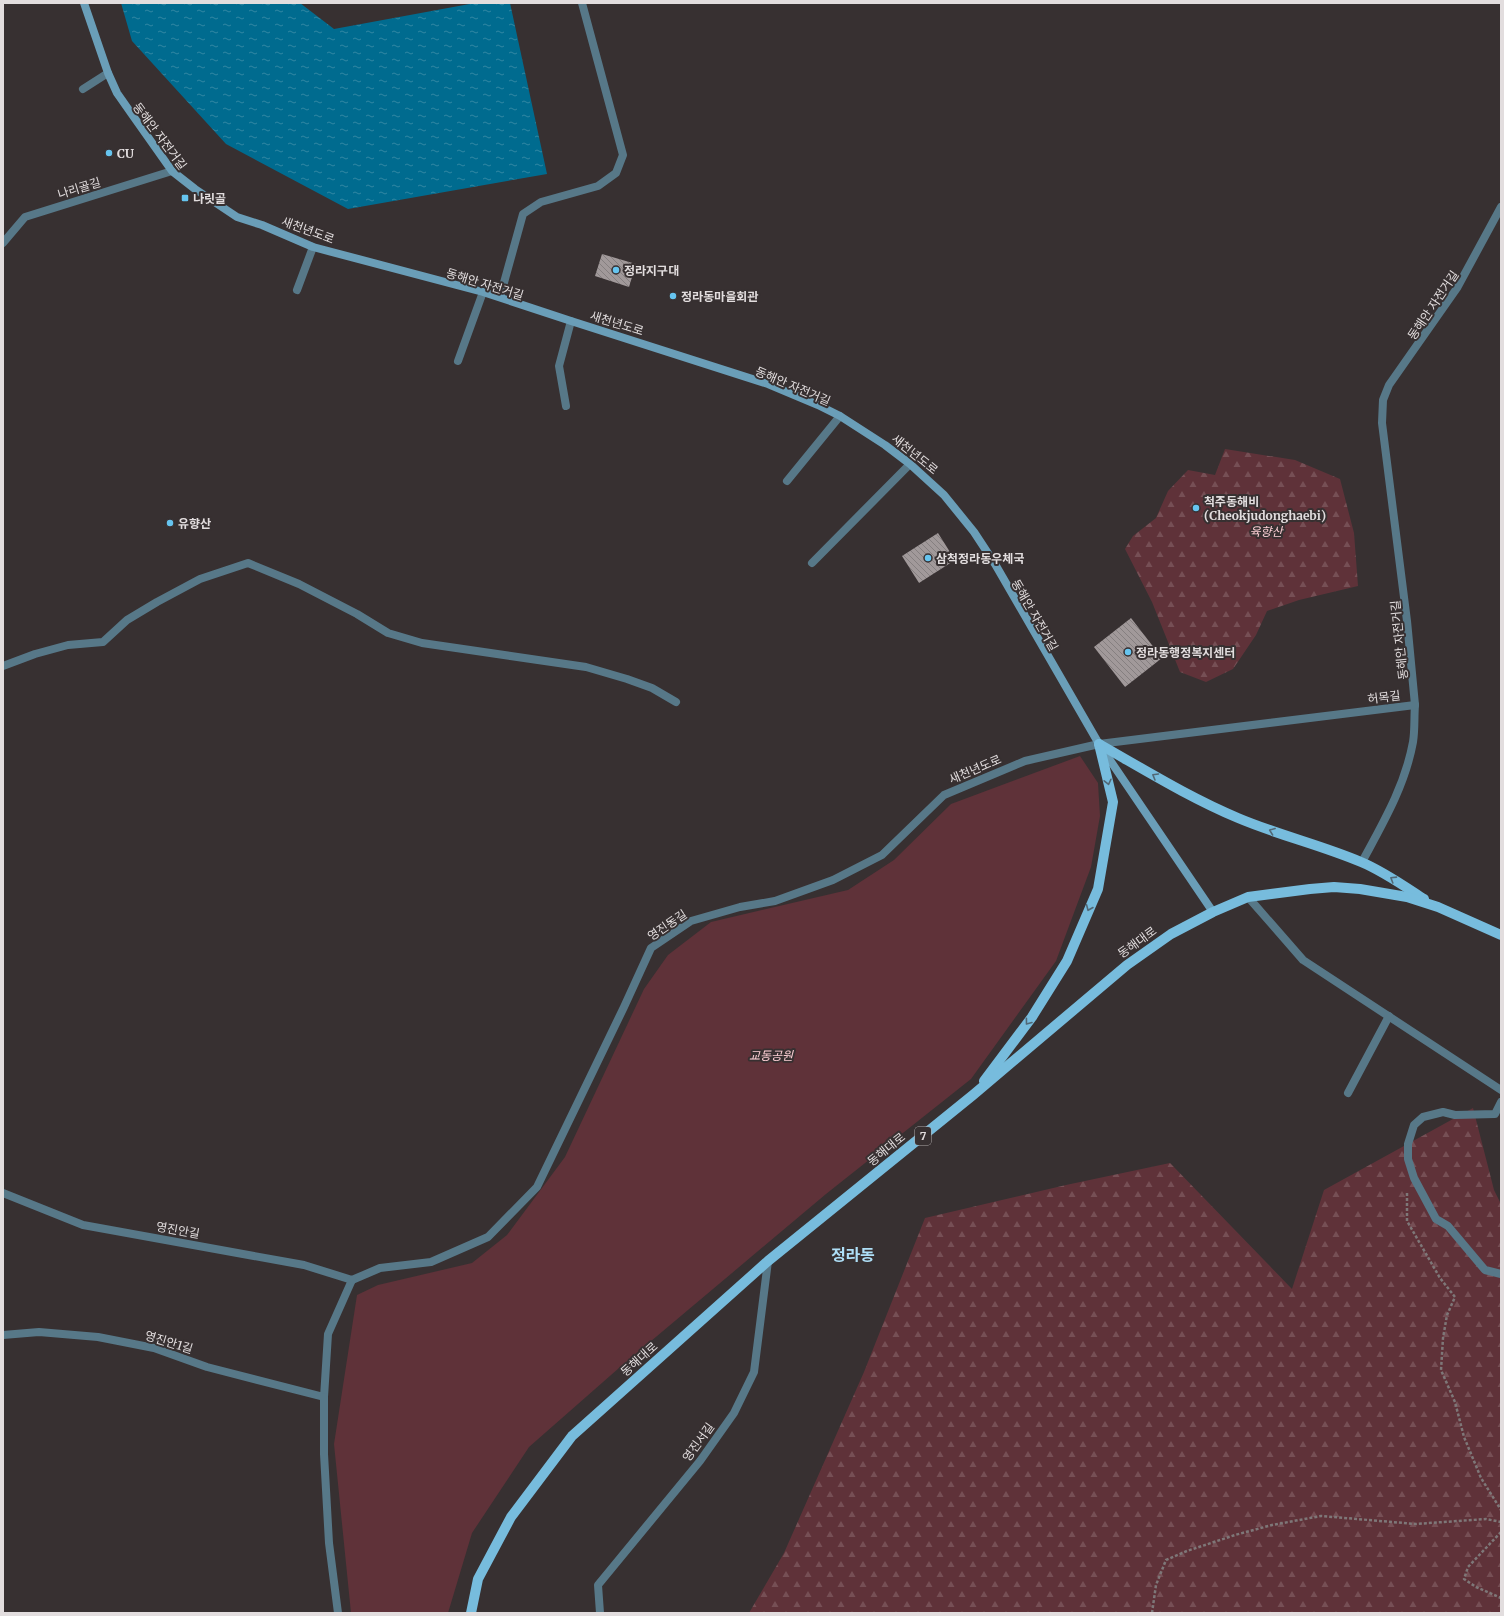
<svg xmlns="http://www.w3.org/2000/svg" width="1504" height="1616" font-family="Merriweather,'Noto Sans KR',serif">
<defs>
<pattern id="forest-firs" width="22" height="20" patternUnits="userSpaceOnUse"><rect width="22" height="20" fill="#5f3239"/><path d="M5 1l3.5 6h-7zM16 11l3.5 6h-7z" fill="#764f55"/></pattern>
<pattern id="water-ripples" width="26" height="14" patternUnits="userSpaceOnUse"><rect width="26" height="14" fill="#006b8f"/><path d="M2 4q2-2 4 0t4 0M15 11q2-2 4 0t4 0" fill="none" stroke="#3187a3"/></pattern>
<pattern id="building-back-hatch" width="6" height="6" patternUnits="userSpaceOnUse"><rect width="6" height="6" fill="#a1999a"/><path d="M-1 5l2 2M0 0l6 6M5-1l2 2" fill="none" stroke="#857f80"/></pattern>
</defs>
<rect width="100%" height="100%" fill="#373031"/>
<g fill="url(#forest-firs)">
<path d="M 1225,449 L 1295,460 L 1340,479 L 1354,533 L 1358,586 L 1299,600 L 1267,611 L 1256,635 L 1233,669 L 1206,682 L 1180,672 L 1152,602 L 1125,549 L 1133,536 L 1156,518 L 1168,491 L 1188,470 L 1215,475 Z"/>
<path d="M 1473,1108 L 1494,1190 L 1501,1204 L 1501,1613 L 749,1613 L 784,1553 L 864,1372 L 925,1218 L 1066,1185 L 1170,1163 L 1292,1289 L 1324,1190 Z"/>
</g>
<path fill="#5f3239" d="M 1080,756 L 1098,783 L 1100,816 L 1091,867 L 1056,961 L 971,1079 L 826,1194 L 619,1368 L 529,1447 L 472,1533 L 448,1613 L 351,1613 L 334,1444 L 357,1295 L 378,1285 L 472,1263 L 507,1235 L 565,1157 L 644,989 L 668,955 L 711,922 L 848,890 L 894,860 L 951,804 Z"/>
<path fill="url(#water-ripples)" d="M 121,3 L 300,3 L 334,29 L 475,3 L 510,3 L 547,174 L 348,209 L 226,144 L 132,41 Z"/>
<g fill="url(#building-back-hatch)">
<path d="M 602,254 L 636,264 L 629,287 L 595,276 Z"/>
<path d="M 938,533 L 955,560 L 919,583 L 902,556 Z"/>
<path d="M 1131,618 L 1162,658 L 1125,687 L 1094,647 Z"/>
</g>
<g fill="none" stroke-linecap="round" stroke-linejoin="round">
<g stroke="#7e7778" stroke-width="2.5" stroke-dasharray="3 2" stroke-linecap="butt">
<path d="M 1407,1193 L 1407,1221 L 1440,1278 L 1455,1297 L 1447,1315 L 1443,1338 L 1441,1370 L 1455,1402 L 1464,1437 L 1474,1461 L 1481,1478 L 1501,1510"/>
<path d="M 1501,1532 L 1468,1567 L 1464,1579 L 1476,1587 L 1501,1598"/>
<path d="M 1152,1613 L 1156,1585 L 1166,1560 L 1187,1551 L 1235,1535 L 1272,1525 L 1321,1516 L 1416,1524 L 1486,1519 L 1501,1522"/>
</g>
<g stroke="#577888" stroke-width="8">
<path d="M 83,89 L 108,73"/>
<path d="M 297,290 L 313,247"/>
<path d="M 458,361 L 483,292"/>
<path d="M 566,406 L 559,366 L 571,321"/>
<path d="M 787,481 L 840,416"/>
<path d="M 812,563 L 910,464"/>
<path d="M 3,666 L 35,654 L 68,645 L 103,642 L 127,620 L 157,602 L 200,579 L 248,563 L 299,584 L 357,614 L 388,633 L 422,643 L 586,667 L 627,679 L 652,688 L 676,702"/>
<path d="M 1501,1102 L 1495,1114 L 1455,1115 L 1443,1112 L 1423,1117 L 1414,1125 L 1408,1144 L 1408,1159 L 1414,1178 L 1436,1219 L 1448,1226 L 1485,1270 L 1501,1274"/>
</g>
<g stroke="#577888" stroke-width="8">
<path d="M 3,243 L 25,217 L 172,171"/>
<path d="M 500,297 L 523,214 L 541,202 L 598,186 L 616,173 L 623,155 L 582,3"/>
<path d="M 1362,862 C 1383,823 1405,786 1413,742 C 1415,730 1414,717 1415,705"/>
<path d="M 1248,897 L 1303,960 L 1501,1090"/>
<path d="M 1348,1093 L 1389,1016"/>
<path d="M 3,1193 L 83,1225 L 304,1265 L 352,1280"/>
<path d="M 352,1280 L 380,1268 L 431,1262 L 488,1237 L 537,1187 L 624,1007 L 651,948 L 691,921 L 740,907 L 775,901 L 833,880 L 882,855 L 944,795 L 1025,761 L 1099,744 L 1415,705 L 1407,621 L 1382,423 L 1383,400 L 1389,385 L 1457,288 L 1501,207"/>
<path d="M 3,1335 L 39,1332 L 98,1337 L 154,1348 L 207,1367 L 324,1397 L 328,1334 L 352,1280"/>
<path d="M 324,1397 L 324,1454 L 329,1543 L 338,1613"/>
<path d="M 600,1613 L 598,1585 L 700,1461 L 734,1413 L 754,1372 L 768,1261"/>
</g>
<path stroke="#6a9eb8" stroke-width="8" d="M 84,3 L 108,73 L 117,93 L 131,113 L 172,171 L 195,189 L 237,217 L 262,225 L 313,247 L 483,292 L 571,321 L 768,384 L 818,405 L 840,416 L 885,445 L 910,464 L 944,495 L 974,532 L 995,564 L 1099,744 L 1213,912"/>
<g stroke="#77bcdd" stroke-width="10">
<path d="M 1099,744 C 1145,770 1190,798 1238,818 C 1278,835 1321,845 1361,862 C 1383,871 1404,886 1424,899"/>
<path d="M 984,1081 L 1032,1017 L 1067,961 L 1098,889 L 1113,802 L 1099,744"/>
<path d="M 471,1613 L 478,1579 L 511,1517 L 572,1436 L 768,1261 L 973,1095 L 1127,965 L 1171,934 L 1213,912 L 1248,897 L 1310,889 L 1334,887 L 1360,889 L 1407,897 L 1438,907 L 1501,935"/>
</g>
</g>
<defs><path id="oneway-chevron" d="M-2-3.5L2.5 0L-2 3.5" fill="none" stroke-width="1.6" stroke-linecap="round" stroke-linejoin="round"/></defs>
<g stroke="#516876">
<use href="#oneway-chevron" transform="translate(1155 776) rotate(-150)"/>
<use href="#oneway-chevron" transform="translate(1108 782) rotate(77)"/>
<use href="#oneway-chevron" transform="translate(1272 831) rotate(-159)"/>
<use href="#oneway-chevron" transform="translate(1393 879) rotate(-148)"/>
<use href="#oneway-chevron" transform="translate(1089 908) rotate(113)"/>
<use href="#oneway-chevron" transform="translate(1028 1022) rotate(127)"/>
</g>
<g fill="#66c4ef" stroke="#373031" stroke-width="1.5">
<circle cx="109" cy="153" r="4"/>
<rect x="181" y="194" width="8" height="8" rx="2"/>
<circle cx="616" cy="270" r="4"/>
<circle cx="673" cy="296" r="4"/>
<circle cx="1196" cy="508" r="4"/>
<circle cx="170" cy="523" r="4"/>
<circle cx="928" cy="558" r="4"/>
<circle cx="1128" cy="652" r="4"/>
</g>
<g text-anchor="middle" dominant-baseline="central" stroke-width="4" stroke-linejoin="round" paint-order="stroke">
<rect fill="#373031" stroke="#afa9aa" stroke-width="1" x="915" y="1127" width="16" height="18" rx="3"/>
<g font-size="11" font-weight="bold" fill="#e2ddde">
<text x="923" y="1136">7</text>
</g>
<g font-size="12" fill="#e2ddde" stroke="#373031">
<text transform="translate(160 136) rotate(53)">동해안 자전거길</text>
<text transform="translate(79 188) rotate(-17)">나리골길</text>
<text transform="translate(308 230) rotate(20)">새천년도로</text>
<text transform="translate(485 284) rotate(17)">동해안 자전거길</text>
<text transform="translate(1433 305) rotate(-56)">동해안 자전거길</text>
<text transform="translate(617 323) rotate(17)">새천년도로</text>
<text transform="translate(793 386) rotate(23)">동해안 자전거길</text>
<text transform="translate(915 454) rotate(39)">새천년도로</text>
<text transform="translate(1035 615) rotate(60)">동해안 자전거길</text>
<text transform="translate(1399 640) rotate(-96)">동해안 자전거길</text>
<text transform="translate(1384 697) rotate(-7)">허목길</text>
<text transform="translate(975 769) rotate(-23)">새천년도로</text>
<text transform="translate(667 925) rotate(-34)">영진동길</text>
<text transform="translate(1137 942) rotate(-36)">동해대로</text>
<text transform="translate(886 1149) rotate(-39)">동해대로</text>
<text transform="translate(178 1230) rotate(10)">영진안길</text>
<text transform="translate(169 1342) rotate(17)">영진안1길</text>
<text transform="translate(639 1359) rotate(-42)">동해대로</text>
<text transform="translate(698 1442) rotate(-54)">영진서길</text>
</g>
<g font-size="12" font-weight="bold" fill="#e2ddde" stroke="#373031" text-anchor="start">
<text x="117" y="153">CU</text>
<text x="193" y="198">나릿골</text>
<text x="624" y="270">정라지구대</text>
<text x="681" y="296">정라동마을회관</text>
<text x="1204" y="501">척주동해비<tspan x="1204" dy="14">(Cheokjudonghaebi)</tspan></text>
<text x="178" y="523">유향산</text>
<text x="936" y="558">삼척정라동우체국</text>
<text x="1136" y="652">정라동행정복지센터</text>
</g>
<g font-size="12" font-style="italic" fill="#fcced4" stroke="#373031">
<text x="1266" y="531">육향산</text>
<text x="771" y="1055">교동공원</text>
</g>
<g font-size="16" font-weight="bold" fill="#aedff7" stroke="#373031">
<text x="853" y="1255">정라동</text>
</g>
</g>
<rect width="1504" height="1616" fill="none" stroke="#e2ddde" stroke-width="8"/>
</svg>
